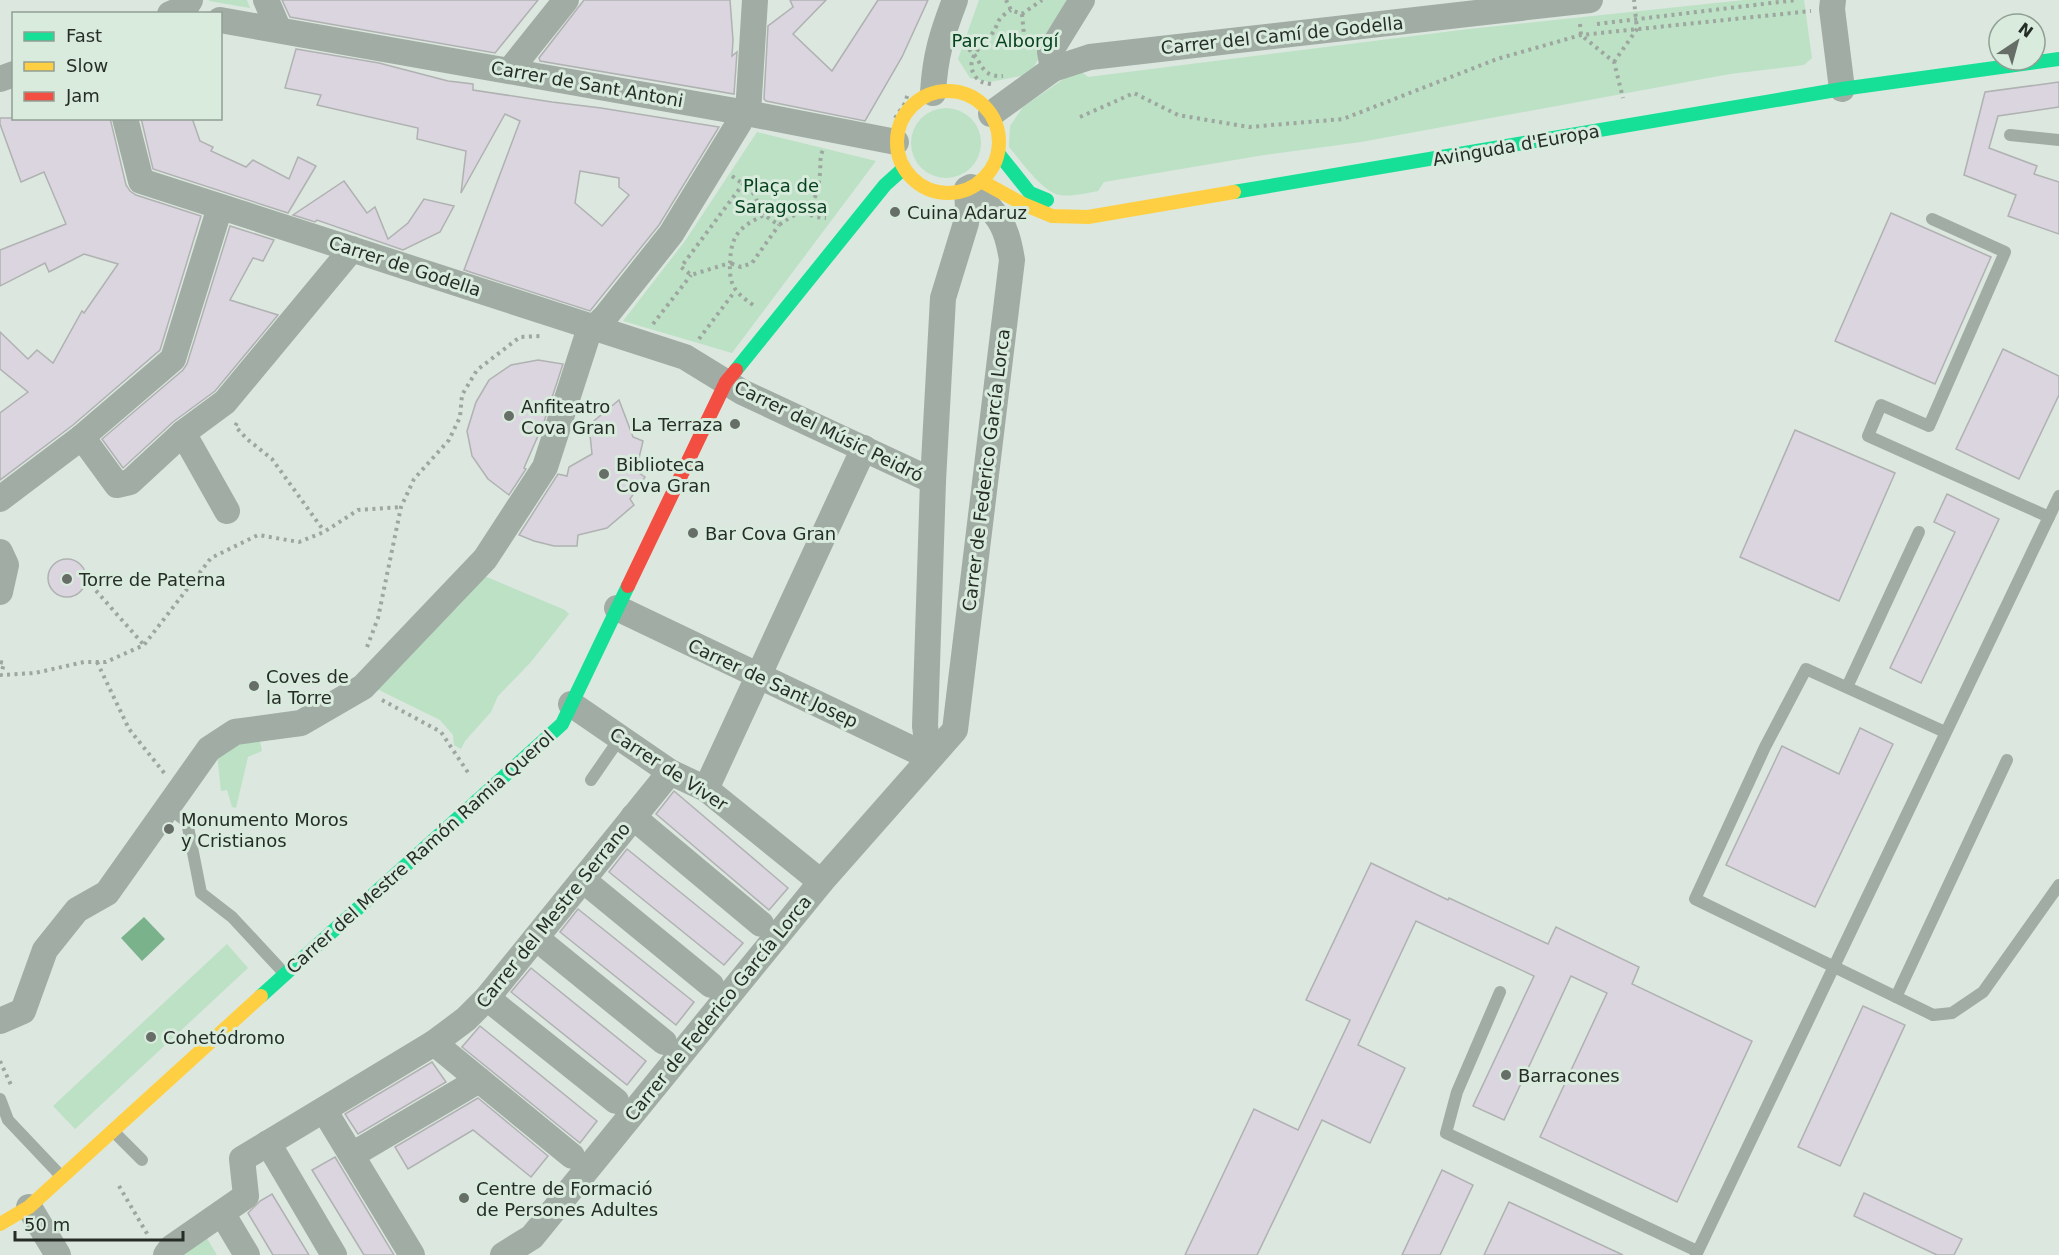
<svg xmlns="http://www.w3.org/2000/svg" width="2059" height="1255" font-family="'DejaVu Sans',sans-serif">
<rect width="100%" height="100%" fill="#dce7df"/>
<g fill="#bce1c5">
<path d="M 247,0 L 250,8 L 209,1 L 209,0 Z"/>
<path d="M 979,0 L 1071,0 L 1030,74 L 990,82 L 970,78 L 958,59 Z"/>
<path d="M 1744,0 L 1804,0 L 1812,58 L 1804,65 L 1730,74 L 1361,142 L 1264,155 L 1104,182 L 1098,191 C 1086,193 1072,197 1060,195 C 1043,193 1021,161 1009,147 L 1010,126 L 1023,107 L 1078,69 L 1088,77 L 1469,29 Z"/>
<circle cx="946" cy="143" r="35"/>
<path d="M 757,132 L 876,161 L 732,353 L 623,321 L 685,241 Z"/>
<path d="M 482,577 L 487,577 L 565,610 L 569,614 L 530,663 L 498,696 L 491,712 L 465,741 L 461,749 L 454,745 L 453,735 L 440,720 L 375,688 L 451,608 L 456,609 Z"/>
<path d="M 259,736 L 262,751 L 248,757 L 236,808 L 232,807 L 227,790 L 221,791 L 217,754 Z"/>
<path d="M 227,944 L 248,968 L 75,1129 L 53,1106 Z"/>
<path d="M 205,1235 L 217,1255 L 174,1255 Z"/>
</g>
<path fill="#7ab28b" d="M 144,917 L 165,939 L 142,961 L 121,938 Z"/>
<g fill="#dad5df" stroke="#afb2b1" stroke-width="1.5" fill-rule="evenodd">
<path d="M 282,0 L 538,0 L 495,53 L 290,17 Z"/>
<path d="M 584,0 L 730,0 L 733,40 L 732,56 L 737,52 L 734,94 L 540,61 L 539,58 Z"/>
<path d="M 790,0 L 826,0 L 793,34 L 832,71 L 878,0 L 928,0 L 902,57 L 865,121 L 766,101 L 764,99 L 768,26 L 793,7 Z"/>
<path d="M 296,49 L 379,63 L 448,81 L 473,84 L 473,90 L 552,102 L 601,108 L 719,127 L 659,225 L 590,311 L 464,270 L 520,121 L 505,114 L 461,193 L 466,151 L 417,139 L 418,128 L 317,105 L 321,95 L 285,88 ZM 580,171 L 619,178 L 619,187 L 629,195 L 602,226 L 575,203 Z"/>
<path d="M 2059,82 L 2059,107 L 1998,116 L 1989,148 L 2037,166 L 2034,174 L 2059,182 L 2059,234 L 2008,216 L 2016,195 L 1964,175 L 1985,92 Z"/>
<path d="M 0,118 L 110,118 L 126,185 L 130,191 L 136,195 L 201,216 L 160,350 L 73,425 L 0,480 L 0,413 L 28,392 L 0,369 L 0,332 L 28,359 L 37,350 L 53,363 L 82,311 L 84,313 L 118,264 L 84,254 L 49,272 L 45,263 L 0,286 L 0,250 L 66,224 L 44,172 L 21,182 L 0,124 Z"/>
<path d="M 141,118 L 192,118 L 200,141 L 213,147 L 211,151 L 246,167 L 253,160 L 289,179 L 298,157 L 316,166 L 288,213 L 153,169 Z"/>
<path d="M 344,181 L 367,213 L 375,207 L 388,239 L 408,223 L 424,199 L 454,206 L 440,232 L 403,250 L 317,220 L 315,222 L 293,215 Z"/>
<path d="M 1891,213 L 1991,257 L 1935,384 L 1835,341 Z"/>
<path d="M 230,226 L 274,240 L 263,261 L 253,258 L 230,300 L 278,315 L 215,391 L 173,422 L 123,468 L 102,439 L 183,370 L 187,364 Z"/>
<path d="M 2003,349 L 2059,376 L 2059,395 L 2019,479 L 1956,449 Z"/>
<path d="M 538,360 L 563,364 L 544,422 L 524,468 L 526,469 L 509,495 L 488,479 L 472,456 L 467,431 L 476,402 L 489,380 L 511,365 Z"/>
<path d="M 619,400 L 633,437 L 643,441 L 636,471 L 645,477 L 630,499 L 634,505 L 607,528 L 578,535 L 577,546 L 554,546 L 534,541 L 519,535 L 558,474 L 567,476 L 569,467 L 592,454 L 589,425 Z"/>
<path d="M 1795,430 L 1895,473 L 1839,601 L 1740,557 Z"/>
<path d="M 1947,494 L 1999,519 L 1921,683 L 1890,668 L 1955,532 L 1934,522 Z"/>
<circle cx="67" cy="578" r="19"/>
<path d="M 1860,728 L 1893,744 L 1815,907 L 1726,865 L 1782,746 L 1839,774 Z"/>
<path d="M 674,791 L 788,888 L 769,910 L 656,814 Z"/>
<path d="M 627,849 L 743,943 L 724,965 L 609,872 Z"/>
<path d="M 1371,863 L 1448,900 L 1449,898 L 1548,944 L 1556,927 L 1639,967 L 1632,984 L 1752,1041 L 1677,1202 L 1540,1137 L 1607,993 L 1571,976 L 1504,1120 L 1473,1106 L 1534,976 L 1416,921 L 1358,1045 L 1405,1068 L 1370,1143 L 1322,1120 L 1257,1255 L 1185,1255 L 1254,1109 L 1298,1130 L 1350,1020 L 1306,1000 Z"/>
<path d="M 578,909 L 694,1002 L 676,1025 L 560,932 Z"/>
<path d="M 531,968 L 646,1061 L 627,1085 L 511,992 Z"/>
<path d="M 1863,1006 L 1905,1025 L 1840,1166 L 1798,1147 Z"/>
<path d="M 480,1026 L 597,1121 L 580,1143 L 462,1047 Z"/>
<path d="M 432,1062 L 446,1082 L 358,1134 L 345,1114 Z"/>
<path d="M 478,1098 L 548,1156 L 531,1177 L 473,1130 L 408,1169 L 395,1147 Z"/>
<path d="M 335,1157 L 394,1255 L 364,1255 L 312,1170 Z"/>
<path d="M 1442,1170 L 1473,1185 L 1440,1255 L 1402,1255 Z"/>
<path d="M 1864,1193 L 1962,1239 L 1954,1255 L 1937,1255 L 1854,1216 Z"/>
<path d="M 272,1194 L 309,1255 L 273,1255 L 248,1213 L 260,1201 Z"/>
<path d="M 1509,1202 L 1550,1221 L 1623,1255 L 1484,1255 Z"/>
</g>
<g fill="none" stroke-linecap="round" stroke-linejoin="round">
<g stroke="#9ea6a0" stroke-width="4" stroke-dasharray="3 4.5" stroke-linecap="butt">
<path d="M 1006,0 L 1011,10 L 1022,14 L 1042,0"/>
<path d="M 1022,14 L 1024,35 L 1029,42"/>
<path d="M 1580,24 L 1581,35 L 1614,62 L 1623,98"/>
<path d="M 1597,24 L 1796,0"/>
<path d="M 962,46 C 984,54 976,78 1003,76"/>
<path d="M 1614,62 L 1637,29 L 1634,0"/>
<path d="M 991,84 C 984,83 979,82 975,76 C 964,59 981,47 991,35 C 1000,24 994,20 1011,10"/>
<path d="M 1080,117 L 1134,93 L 1178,115 L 1249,127 L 1343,119 L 1497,59 L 1581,35 L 1811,11"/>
<path d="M 895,118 L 905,103 L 908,93"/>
<path d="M 732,176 L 743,184"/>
<path d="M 804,211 L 814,217 L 826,218"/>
<path d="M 764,215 L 751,189 L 743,184 L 681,267 L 691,275 L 730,263 C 731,234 740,227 764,215 L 779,225 C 805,206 817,211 820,173 C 821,165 819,158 823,150"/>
<path d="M 753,305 C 735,292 729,286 730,263 L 741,267 L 752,263 L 779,225"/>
<path d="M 653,324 L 691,275"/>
<path d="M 699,339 L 735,291"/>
<path d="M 237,423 L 235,426 L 247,439 L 272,459 L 324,531"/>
<path d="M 91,585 L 144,645"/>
<path d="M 367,647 L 378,618 L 401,507 L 414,479 L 449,440 L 460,417 L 462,395 L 477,370 L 520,337 L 542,336"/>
<path d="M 0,662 L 4,663 L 1,675 L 35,673 L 84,662 L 106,662 L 144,645 L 211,558 L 258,535 L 299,542 L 324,532 L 358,510 L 401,507"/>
<path d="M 97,662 L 129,729 L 165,774"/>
<path d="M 382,700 L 441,732 L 469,774"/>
<path d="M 0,1061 L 11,1085"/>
<path d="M 119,1186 L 149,1237"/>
</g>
<g stroke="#a1aca4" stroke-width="12">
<path d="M 2010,135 L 2059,140"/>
<path d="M 1932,219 L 2005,252 L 1929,426 L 1881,405 L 1868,436 L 2049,517"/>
<path d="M 1847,687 L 1919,532"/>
<path d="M 1945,732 L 1806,669 L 1765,747 L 1695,899 L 1933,1015 L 1952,1013 L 1983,992 L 2059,885"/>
<path d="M 591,780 L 620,738"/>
<path d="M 168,807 L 187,822 L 201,893 L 232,917 L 285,974"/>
<path d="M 1500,992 L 1457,1092 L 1446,1133 L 1697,1251"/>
<path d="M 1896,997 L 2007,760"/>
<path d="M 0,1099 L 8,1120 L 61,1176"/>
<path d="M 113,1131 L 142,1160"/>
<path d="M 1696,1255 L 2059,496"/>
</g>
<g stroke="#a1aca4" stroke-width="26">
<path d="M 266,0 L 278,28"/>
<path d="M 1833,0 L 1832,9 L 1842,89"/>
<path d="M 170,14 L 185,8 L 190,0"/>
<path d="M 220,20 L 741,112 L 896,142"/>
<path d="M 1053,69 L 1050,52 L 1082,0"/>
<path d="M 510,70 L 566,0"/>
<path d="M 0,79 L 14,74"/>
<path d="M 933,93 C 935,56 942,34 955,0"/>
<path d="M 748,113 L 755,0"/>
<path d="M 991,114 L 1053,69 L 1090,57 L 1590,0"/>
<path d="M 125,118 L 141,181 L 685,357 L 742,392 L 933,481"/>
<path d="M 183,433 L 227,511"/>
<path d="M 82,437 L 117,485 L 130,482 L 183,433 L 225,402 L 352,249"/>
<path d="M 0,499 L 82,437 L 173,359 L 220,207"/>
<path d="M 0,552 L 6,565 L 0,592"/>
<path d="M 617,608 L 929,757"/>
<path d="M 571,704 L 670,772 L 706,789 L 821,882"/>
<path d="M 929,757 L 925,726 L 933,481 L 943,298 L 966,223 L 968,209 L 967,189"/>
<path d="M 706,789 L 864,448"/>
<path d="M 633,817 L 761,924"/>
<path d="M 583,880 L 711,985"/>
<path d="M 536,938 L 664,1042"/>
<path d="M 487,998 L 616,1101"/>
<path d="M 0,1021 L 23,1011 L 45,950 L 77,910 L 107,893 L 209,749 L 235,732 L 301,723 L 363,687 L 485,559 L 545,467 L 588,334 L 605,317 L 671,234 L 739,123 L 741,112"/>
<path d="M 434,1043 L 572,1156"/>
<path d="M 324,1110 L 412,1255"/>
<path d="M 268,1143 L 334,1255"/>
<path d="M 352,1155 L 479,1080"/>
<path d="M 29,1207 L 58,1255"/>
<path d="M 222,1213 L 247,1255"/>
<path d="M 166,1255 L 171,1248 L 246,1196 L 242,1159 L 434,1043 L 466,1019 L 487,998 L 670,772"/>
<path d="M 503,1255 L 532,1237 L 821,882 L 955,730 L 1012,260 C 1006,220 997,216 971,187"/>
</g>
<g stroke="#16e098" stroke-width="14">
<path d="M 998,153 L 1030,193 L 1047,200"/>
<path d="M 1234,192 L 1842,89 L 2059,59"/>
<path d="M 736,370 L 885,185 L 904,168"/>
<path d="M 261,996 L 562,724 L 628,586"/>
</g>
<g stroke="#ffcf43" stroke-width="14">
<circle cx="948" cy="142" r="51"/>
<path d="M 981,181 L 1023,204 L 1052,216 L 1088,217 L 1234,192"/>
<path d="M 0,1224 L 29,1207 L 261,996"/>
</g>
<path stroke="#f24e42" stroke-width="14" d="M 628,586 L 726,382 L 736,370"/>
</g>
<g fill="#666e67" stroke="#d8ebdc" stroke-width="2">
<circle cx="895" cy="212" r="6"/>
<circle cx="509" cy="416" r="6"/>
<circle cx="735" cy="424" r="6"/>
<circle cx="604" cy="474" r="6"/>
<circle cx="693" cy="533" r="6"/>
<circle cx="67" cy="579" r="6"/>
<circle cx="254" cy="686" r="6"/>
<circle cx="169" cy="829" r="6"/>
<circle cx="151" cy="1037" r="6"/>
<circle cx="1506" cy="1075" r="6"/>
<circle cx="464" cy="1198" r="6"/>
</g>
<g text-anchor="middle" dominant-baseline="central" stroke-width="6" stroke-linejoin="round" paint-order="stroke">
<g font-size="18" fill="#262d27" stroke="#d8ebdc">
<text transform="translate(1282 35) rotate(-6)">Carrer del Camí de Godella</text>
<text transform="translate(587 84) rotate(10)">Carrer de Sant Antoni</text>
<text transform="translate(1516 145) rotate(-10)">Avinguda d'Europa</text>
<text transform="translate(405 266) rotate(18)">Carrer de Godella</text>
<text transform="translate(829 431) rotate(26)">Carrer del Músic Peidró</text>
<text transform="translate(986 470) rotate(-83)">Carrer de Federico García Lorca</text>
<text transform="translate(773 683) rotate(25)">Carrer de Sant Josep</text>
<text transform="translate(669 769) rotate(33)">Carrer de Viver</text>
<text transform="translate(420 852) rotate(-42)">Carrer del Mestre Ramón Ramia Querol</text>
<text transform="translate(553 915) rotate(-51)">Carrer del Mestre Serrano</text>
<text transform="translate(718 1008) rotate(-51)">Carrer de Federico García Lorca</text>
</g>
<g font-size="18" fill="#06421f" stroke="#d8ebdc">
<text x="1005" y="40">Parc Alborgí</text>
<text x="781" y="185">Plaça de<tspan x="781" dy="21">Saragossa</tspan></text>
</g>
<g font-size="18" fill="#262d27" stroke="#d8ebdc" text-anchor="start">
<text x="907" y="212">Cuina Adaruz</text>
<text x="521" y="406">Anfiteatro<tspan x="521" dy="21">Cova Gran</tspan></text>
<text x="723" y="424" text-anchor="end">La Terraza</text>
<text x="616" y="464">Biblioteca<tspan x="616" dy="21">Cova Gran</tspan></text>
<text x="705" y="533">Bar Cova Gran</text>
<text x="79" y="579">Torre de Paterna</text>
<text x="266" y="676">Coves de<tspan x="266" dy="21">la Torre</tspan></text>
<text x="181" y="819">Monumento Moros<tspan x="181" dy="21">y Cristianos</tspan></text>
<text x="163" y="1037">Cohetódromo</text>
<text x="1518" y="1075">Barracones</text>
<text x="476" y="1188">Centre de Formació<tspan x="476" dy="21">de Persones Adultes</tspan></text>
</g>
</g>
<rect x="12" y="12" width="210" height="108" fill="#d8ebdc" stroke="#919f94" stroke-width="1.5"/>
<rect x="24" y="32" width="30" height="9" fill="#16e098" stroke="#919f94" stroke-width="1.5"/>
<text x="66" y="42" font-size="18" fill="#262d27">Fast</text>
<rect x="24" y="62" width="30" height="9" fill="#ffcf43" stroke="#919f94" stroke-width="1.5"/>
<text x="66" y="72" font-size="18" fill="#262d27">Slow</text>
<rect x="24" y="92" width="30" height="9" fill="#f24e42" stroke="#919f94" stroke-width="1.5"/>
<text x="66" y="102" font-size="18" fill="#262d27">Jam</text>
<g transform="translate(2017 42) rotate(36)"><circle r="28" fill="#d8ebdc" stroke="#919f94" stroke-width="1.5"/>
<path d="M0-4.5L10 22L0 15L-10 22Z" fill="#666e67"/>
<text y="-9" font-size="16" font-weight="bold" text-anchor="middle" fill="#262d27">N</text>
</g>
<path d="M15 1231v9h168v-9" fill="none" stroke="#262d27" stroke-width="3"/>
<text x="24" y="1231" font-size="18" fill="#262d27" stroke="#d8ebdc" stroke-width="4.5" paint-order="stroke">50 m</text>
</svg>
